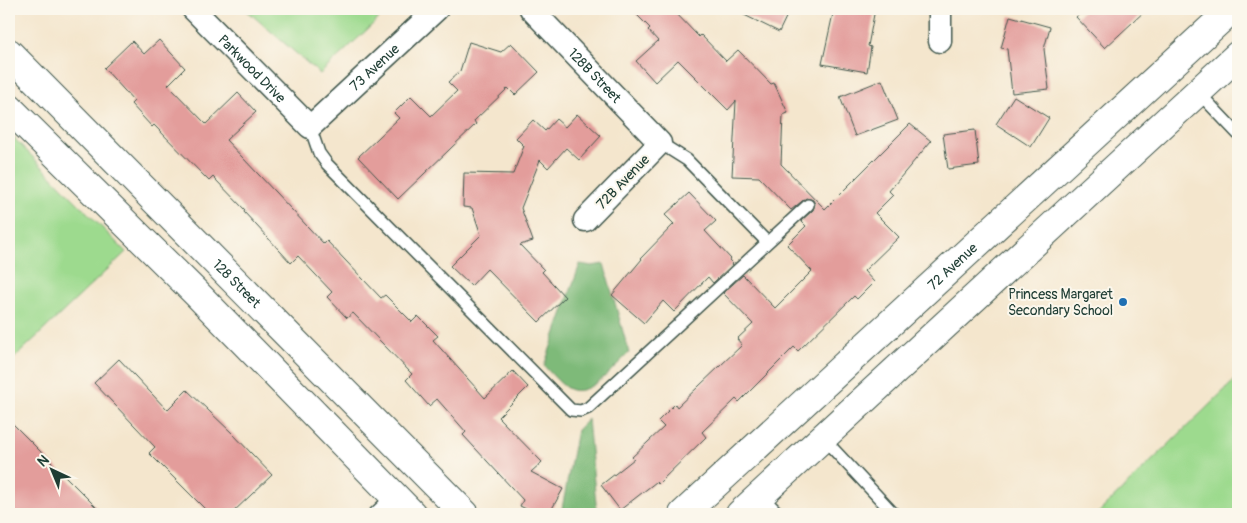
<svg xmlns="http://www.w3.org/2000/svg" width="1247" height="523" font-family="Pangolin,sans-serif">
<rect width="100%" height="100%" fill="#fbf7ec"/>
<filter id="ink" filterUnits="userSpaceOnUse"><feTurbulence type="fractalNoise" baseFrequency=".02" numOctaves="2"/><feDisplacementMap in="SourceGraphic" scale="10" xChannelSelector="R" yChannelSelector="G"/><feConvolveMatrix kernelMatrix="1 2 1 2 8 2 1 2 1" color-interpolation-filters="sRGB"/></filter>
<filter id="wash" filterUnits="userSpaceOnUse"><feTurbulence type="fractalNoise" baseFrequency=".0096" numOctaves="4" result="noise"/><feDisplacementMap in="SourceGraphic" scale="20" xChannelSelector="R" yChannelSelector="G"/><feGaussianBlur stdDeviation="1.12" result="paint"/><feColorMatrix in="noise" values="0 0 0 0 0 0 0 0 0 0 0 0 0 0 0 0 0 1.4 0 .05"/><feComposite in="paint" operator="in"/></filter>
<g filter="url(#wash)">
<rect width="100%" height="100%" fill="#f4e6cd"/>
<g fill="#9dda8e" stroke="#5e8c61">
<path d="M 245,9 L 389,9 L 320,74 Z"/>
<path d="M 9,133 L 126,252 L 10,362 L 9,361 Z"/>
<path d="M 1238,377 L 1238,514 L 1097,514 Z"/>
</g>
<g fill="#7eba79" stroke="#4e7c56">
<path d="M 580,264 L 592,266 L 604,264 L 629,353 C 615,366 588,400 567,388 C 559,383 551,373 544,366 Z"/>
<path d="M 588,419 L 597,514 L 561,514 L 577,430 Z"/>
</g>
<g id="blocks">
<g fill="#e39d9b">
<path d="M 631,9 L 672,9 L 699,37 L 701,35 L 726,61 L 738,50 L 771,84 L 774,83 L 788,113 L 783,115 L 781,164 L 825,209 L 910,124 L 931,141 L 889,191 L 893,195 L 875,213 L 899,237 L 864,271 L 874,282 L 857,299 L 854,296 L 798,351 L 794,347 L 739,402 L 736,399 L 702,432 L 706,437 L 658,484 L 656,482 L 620,510 L 601,485 L 634,459 L 632,457 L 664,427 L 658,421 L 675,404 L 677,407 L 742,345 L 737,339 L 753,324 L 723,293 L 743,275 L 775,308 L 812,271 L 787,245 L 806,226 L 801,221 L 813,210 L 815,204 L 813,200 L 806,198 L 791,210 L 759,177 L 732,176 L 736,101 L 728,110 L 678,60 L 655,82 L 636,61 L 658,41 L 648,30 L 650,28 Z"/>
<path d="M 732,9 L 790,9 L 779,32 Z"/>
<path d="M 834,9 L 875,9 L 868,46 L 871,47 L 867,72 L 822,64 Z"/>
<path d="M 1085,9 L 1147,9 L 1105,48 L 1076,17 Z"/>
<path d="M 1010,16 L 1050,27 L 1044,49 L 1049,89 L 1012,93 L 1007,49 L 1001,48 Z"/>
<path d="M 159,40 L 185,68 L 168,85 L 206,124 L 238,93 L 256,112 L 226,140 L 324,244 L 327,241 L 381,298 L 385,295 L 412,322 L 418,316 L 438,336 L 433,340 L 485,398 L 513,371 L 528,387 L 498,417 L 542,462 L 531,472 L 563,489 L 549,514 L 536,514 L 520,506 L 523,500 L 463,435 L 466,432 L 437,399 L 429,406 L 406,380 L 412,374 L 353,313 L 347,318 L 327,297 L 332,292 L 298,256 L 291,263 L 244,212 L 245,210 L 213,177 L 209,181 L 154,125 L 152,127 L 131,104 L 134,101 L 104,68 L 132,41 L 144,54 Z"/>
<path d="M 469,42 L 501,52 L 511,43 L 539,72 L 515,95 L 508,88 L 474,121 L 476,124 L 398,199 L 358,157 L 399,118 L 394,113 L 411,96 L 431,116 L 457,91 L 448,82 L 460,71 Z"/>
<path d="M 882,80 L 898,120 L 855,136 L 840,97 Z"/>
<path d="M 1014,96 L 1049,118 L 1031,147 L 996,124 Z"/>
<path d="M 577,114 L 601,136 L 579,160 L 566,148 L 548,168 L 540,160 L 521,208 L 533,241 L 520,245 L 544,270 L 542,272 L 565,297 L 539,322 L 487,269 L 471,286 L 450,266 L 481,235 L 472,208 L 463,207 L 464,173 L 513,174 L 524,146 L 516,138 L 533,120 L 545,131 L 556,119 L 565,127 Z"/>
<path d="M 975,130 L 979,165 L 948,169 L 943,134 Z"/>
<path d="M 689,193 L 716,221 L 705,231 L 731,259 L 729,260 L 733,264 L 713,283 L 708,277 L 674,312 L 663,301 L 644,323 L 612,295 L 642,259 L 641,258 L 674,224 L 665,215 Z"/>
<path d="M 119,359 L 167,410 L 187,390 L 232,433 L 272,475 L 231,514 L 210,514 L 149,453 L 155,447 L 94,383 Z"/>
<path d="M 9,420 L 103,514 L 9,514 Z"/>
</g>
</g>
</g>
<g filter="url(#ink)">
<use href="#blocks" fill-opacity="0" stroke="#3f564b" stroke-width="1"/>
<g fill="none" stroke-linecap="round" stroke-linejoin="round">
<g stroke="#3f564b" stroke-width="14">
<g id="service">
<path d="M 1198,92 L 1238,134"/>
<path d="M 310,127 L 319,153 L 327,164 L 571,410 L 581,411 L 588,408 L 808,205"/>
<path d="M 660,143 L 687,160 L 767,242"/>
<path d="M 823,438 L 894,514"/>
<path d="M 760,495 L 779,514"/>
<path d="M 374,514 L 393,496"/>
</g>
</g>
<g stroke="#3f564b" stroke-width="25">
<g id="minor">
<path id="s1" d="M 193,9 L 310,127 L 437,9"/>
<path id="s2" d="M 531,9 L 660,143 L 585,220"/>
<path d="M 940,41 L 940,9"/>
</g>
</g>
<g stroke="#3f564b" stroke-width="30">
<g id="secondary">
<path id="s3" d="M 9,53 L 465,514"/>
<path d="M 9,108 L 196,293 L 412,514"/>
<path id="s4" d="M 683,514 L 1232,9"/>
<path d="M 740,514 L 1238,55"/>
</g>
</g>
<use href="#service" stroke="#fff" stroke-width="11"/>
<use href="#minor" stroke="#fff" stroke-width="22"/>
<use href="#secondary" stroke="#fff" stroke-width="28"/>
</g>
</g>
<circle fill="#1f6fb2" stroke="#fbf7ec" stroke-width="2" cx="1123" cy="302" r="5"/>
<g text-anchor="middle" dominant-baseline="central" stroke-width="4" stroke-linejoin="round" paint-order="stroke">
<g font-size="14" fill="#1f3d34" stroke="#fbf7ec">
<text stroke="none"><textPath href="#s1" startOffset="84">Parkwood Drive</textPath></text>
<text stroke="none"><textPath href="#s1" startOffset="254">73 Avenue</textPath></text>
<text stroke="none"><textPath href="#s2" startOffset="92">128B Street</textPath></text>
<text transform="translate(623 182) rotate(-46)">72B Avenue</text>
<text stroke="none"><textPath href="#s4" startOffset="366">72 Avenue</textPath></text>
<text stroke="none"><textPath href="#s3" startOffset="324">128 Street</textPath></text>
</g>
<g font-size="14" fill="#1f3d34" stroke="#fbf7ec" text-anchor="end">
<text x="1113" y="294">Princess Margaret<tspan x="1113" dy="16">Secondary School</tspan></text>
</g>
</g>
<rect width="1247" height="523" fill="none" stroke="#fbf7ec" stroke-width="30"/>
<g transform="translate(52 470) rotate(316)" stroke="#fbf7ec" stroke-width="4" paint-order="stroke">
<path d="M0-4L9 19L0 12L-9 19Z" fill="#1f3d34"/>
<text y="-8" font-size="14" font-weight="bold" text-anchor="middle" fill="#1f3d34">N</text>
</g>
</svg>
